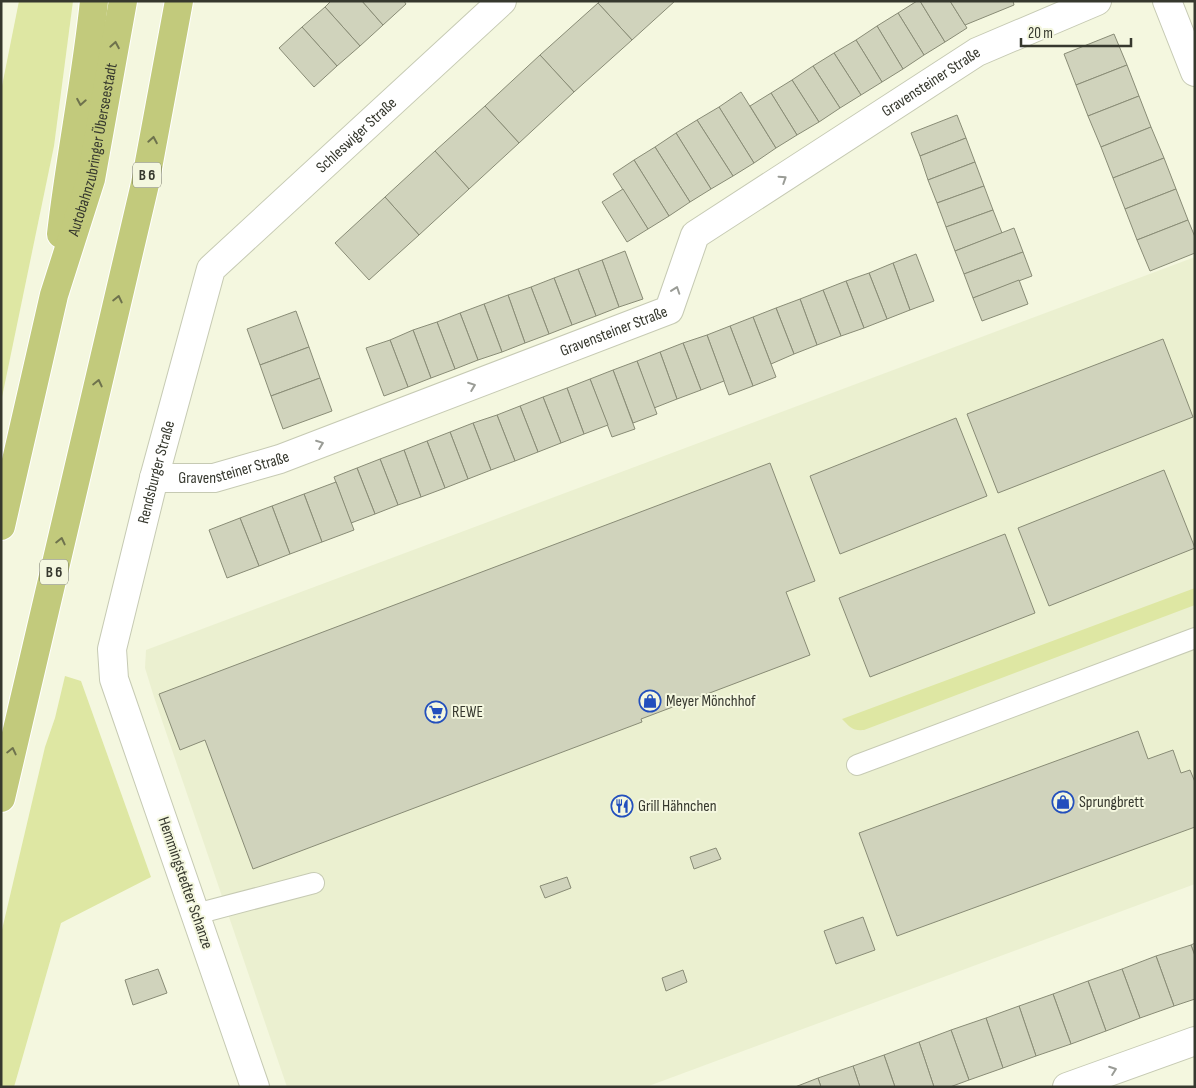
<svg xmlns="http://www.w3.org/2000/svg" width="1196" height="1088" font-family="'Sofia Sans Condensed',sans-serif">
<rect width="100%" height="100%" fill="#f4f7df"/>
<path fill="#ebf0d0" d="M 1195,257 L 1195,884 L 646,1087 L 287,1087 L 154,697 L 145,668 L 146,650 Z"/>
<g fill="#dee7a3">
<path d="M 19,1 L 73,1 L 54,146 L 1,402 L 1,91 Z"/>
<path d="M 1195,588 L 1195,605 L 864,730 C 852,731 850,727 842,719 Z"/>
<path d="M 65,676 L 81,681 L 151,877 L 61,923 L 14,1087 L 1,1087 L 1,934 L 45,747 L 55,718 Z"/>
</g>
<g fill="#d0d3bc" stroke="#898c76">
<path d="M 331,1 L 362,1 L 383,25 L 360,46 L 325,7 Z"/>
<path d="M 362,1 L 404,1 L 406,4 L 383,25 Z"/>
<path d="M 600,1 L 675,1 L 632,40 L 598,3 Z"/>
<path d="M 917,1 L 920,1 L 945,42 L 924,55 L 898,13 Z"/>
<path d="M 920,1 L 950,1 L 967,28 L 945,42 Z"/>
<path d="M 950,1 L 1013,1 L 1014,5 L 965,25 Z"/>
<path d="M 598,3 L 632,40 L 574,92 L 540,55 Z"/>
<path d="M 325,7 L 360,46 L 337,66 L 302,27 Z"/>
<path d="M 898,13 L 924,55 L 903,69 L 877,26 Z"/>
<path d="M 877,26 L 903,69 L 882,82 L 856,40 Z"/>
<path d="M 302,27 L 337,66 L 314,87 L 279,48 Z"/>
<path d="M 1114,34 L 1127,65 L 1076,85 L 1064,54 Z"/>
<path d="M 856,40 L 882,82 L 861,95 L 834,53 Z"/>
<path d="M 834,53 L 861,95 L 840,108 L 813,66 Z"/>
<path d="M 540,55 L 574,92 L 519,143 L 485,106 Z"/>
<path d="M 1127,65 L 1139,96 L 1088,116 L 1076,85 Z"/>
<path d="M 813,66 L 840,108 L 819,122 L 792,80 Z"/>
<path d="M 792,80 L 819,122 L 797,135 L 771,93 Z"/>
<path d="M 741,92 L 776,148 L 754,163 L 719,107 Z"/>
<path d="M 771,93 L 797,135 L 776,148 L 750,106 Z"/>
<path d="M 1139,96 L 1151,127 L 1101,147 L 1088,116 Z"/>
<path d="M 485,106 L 519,143 L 469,189 L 435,151 Z"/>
<path d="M 719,107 L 754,163 L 733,176 L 697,120 Z"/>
<path d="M 957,115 L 966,138 L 920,156 L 911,133 Z"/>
<path d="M 697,120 L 733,176 L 711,189 L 676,133 Z"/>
<path d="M 1151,127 L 1164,158 L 1113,178 L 1101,147 Z"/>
<path d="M 676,133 L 711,189 L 690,202 L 655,147 Z"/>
<path d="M 966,138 L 975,162 L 928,180 L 920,156 Z"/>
<path d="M 655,147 L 690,202 L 669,216 L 634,160 Z"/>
<path d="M 435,151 L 469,189 L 419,235 L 385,197 Z"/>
<path d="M 1164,158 L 1176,189 L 1125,209 L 1113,178 Z"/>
<path d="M 634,160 L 669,216 L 648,229 L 613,174 Z"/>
<path d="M 975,162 L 984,186 L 937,203 L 928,180 Z"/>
<path d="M 984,186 L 993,210 L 946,227 L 937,203 Z"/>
<path d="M 623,189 L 648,229 L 627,242 L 602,202 Z"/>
<path d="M 1176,189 L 1188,220 L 1137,240 L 1125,209 Z"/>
<path d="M 385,197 L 419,235 L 369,280 L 335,243 Z"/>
<path d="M 993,210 L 1002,233 L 955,251 L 946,227 Z"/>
<path d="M 1188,220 L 1195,237 L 1195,253 L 1150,271 L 1137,240 Z"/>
<path d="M 1014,228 L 1023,252 L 964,274 L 955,251 Z"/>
<path d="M 625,251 L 643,299 L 619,307 L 602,260 Z"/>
<path d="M 1023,252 L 1032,276 L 973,298 L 964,274 Z"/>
<path d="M 916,254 L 934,301 L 910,310 L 893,263 Z"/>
<path d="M 602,260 L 619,307 L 596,316 L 578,269 Z"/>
<path d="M 893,263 L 910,310 L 887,319 L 869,273 Z"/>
<path d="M 578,269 L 596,316 L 572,325 L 554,278 Z"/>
<path d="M 869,273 L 887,319 L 864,328 L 846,281 Z"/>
<path d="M 554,278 L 572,325 L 549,334 L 531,287 Z"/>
<path d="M 1019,280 L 1028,304 L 982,321 L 973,298 Z"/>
<path d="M 846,281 L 864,328 L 841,336 L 823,290 Z"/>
<path d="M 531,287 L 549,334 L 525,343 L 508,295 Z"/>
<path d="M 823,290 L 841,336 L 817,345 L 800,299 Z"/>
<path d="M 508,295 L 525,343 L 502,352 L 484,304 Z"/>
<path d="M 800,299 L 817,345 L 794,354 L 776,308 Z"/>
<path d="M 484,304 L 502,352 L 478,360 L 460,313 Z"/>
<path d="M 776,308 L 794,354 L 771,364 L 753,317 Z"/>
<path d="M 296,311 L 309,347 L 260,365 L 247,329 Z"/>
<path d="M 460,313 L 478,360 L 455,369 L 437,322 Z"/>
<path d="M 753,317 L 776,377 L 753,386 L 730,326 Z"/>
<path d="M 437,322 L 455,369 L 431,378 L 413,330 Z"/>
<path d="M 730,326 L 753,386 L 729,395 L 707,335 Z"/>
<path d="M 413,330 L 431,378 L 408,387 L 390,340 Z"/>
<path d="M 707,335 L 724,381 L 701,390 L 683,343 Z"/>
<path d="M 1163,339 L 1193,417 L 998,493 L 967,414 Z"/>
<path d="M 390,340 L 408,387 L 384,396 L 366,348 Z"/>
<path d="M 683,343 L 701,390 L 677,399 L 660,352 Z"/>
<path d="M 309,347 L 320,378 L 271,396 L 260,365 Z"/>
<path d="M 660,352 L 677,399 L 654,408 L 637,361 Z"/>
<path d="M 637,361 L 657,414 L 633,423 L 613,370 Z"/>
<path d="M 613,370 L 635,429 L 612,437 L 590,379 Z"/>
<path d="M 320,378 L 332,411 L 283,429 L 271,396 Z"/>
<path d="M 590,379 L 608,425 L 584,434 L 567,388 Z"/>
<path d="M 567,388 L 584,434 L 561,443 L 543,397 Z"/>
<path d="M 543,397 L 561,443 L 538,452 L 520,406 Z"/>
<path d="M 520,406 L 538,452 L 515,461 L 497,415 Z"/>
<path d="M 497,415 L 515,461 L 491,470 L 473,423 Z"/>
<path d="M 956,418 L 987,496 L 840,554 L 810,476 Z"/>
<path d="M 473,423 L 491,470 L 468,479 L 450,432 Z"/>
<path d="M 450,432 L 468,479 L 445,488 L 427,441 Z"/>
<path d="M 427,441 L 445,488 L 421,497 L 404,450 Z"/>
<path d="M 404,450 L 421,497 L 398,505 L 380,459 Z"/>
<path d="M 380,459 L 398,505 L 375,514 L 357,468 Z"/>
<path d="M 770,463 L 815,581 L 786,592 L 810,655 L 641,719 L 642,722 L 253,869 L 205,740 L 180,750 L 159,694 Z"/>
<path d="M 357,468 L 375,514 L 351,523 L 334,477 Z"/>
<path d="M 1164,470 L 1195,548 L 1049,606 L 1018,528 Z"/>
<path d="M 336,482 L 354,530 L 322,542 L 304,494 Z"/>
<path d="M 304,494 L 322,542 L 290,554 L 272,506 Z"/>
<path d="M 272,506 L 290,554 L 259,566 L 240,518 Z"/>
<path d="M 240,518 L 259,566 L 227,578 L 209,530 Z"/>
<path d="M 1005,534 L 1035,613 L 870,677 L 839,598 Z"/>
<path d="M 1138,731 L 1148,759 L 1173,750 L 1181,773 L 1190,770 L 1195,782 L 1195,827 L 897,936 L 859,833 Z"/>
<path d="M 716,848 L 721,859 L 694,869 L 690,857 Z"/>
<path d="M 567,877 L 571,888 L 545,898 L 540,886 Z"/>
<path d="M 863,917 L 875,950 L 836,964 L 824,931 Z"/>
<path d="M 1195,943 L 1195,956 L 1191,945 Z"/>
<path d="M 1191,945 L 1195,956 L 1195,999 L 1174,1006 L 1156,956 Z"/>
<path d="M 1156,956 L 1174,1006 L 1140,1018 L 1122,969 Z"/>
<path d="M 158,969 L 167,993 L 133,1005 L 125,980 Z"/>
<path d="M 1122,969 L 1140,1018 L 1106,1031 L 1088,981 Z"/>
<path d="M 683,970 L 687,982 L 666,991 L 662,978 Z"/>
<path d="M 1088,981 L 1106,1031 L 1071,1044 L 1053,994 Z"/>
<path d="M 1053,994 L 1071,1044 L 1036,1056 L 1019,1006 Z"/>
<path d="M 1019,1006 L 1036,1056 L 1003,1068 L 986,1018 Z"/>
<path d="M 986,1018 L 1003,1068 L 969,1080 L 951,1030 Z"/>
<path d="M 951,1030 L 969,1080 L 950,1087 L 934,1087 L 919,1042 Z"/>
<path d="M 919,1042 L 934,1087 L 895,1087 L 884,1055 Z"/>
<path d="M 884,1055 L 895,1087 L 860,1087 L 853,1066 Z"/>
<path d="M 853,1066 L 860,1087 L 821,1087 L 818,1078 Z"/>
<path d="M 818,1078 L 821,1087 L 795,1087 Z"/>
</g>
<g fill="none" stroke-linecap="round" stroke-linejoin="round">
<g stroke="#c6cab3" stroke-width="22">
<g id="service">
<path d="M 857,765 L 1195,638"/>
<path d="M 196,914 L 314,883"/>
</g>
</g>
<g stroke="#c6cab3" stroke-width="30">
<g id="minor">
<path d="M 1167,1 L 1195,72"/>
<path id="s1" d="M 154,478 L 214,478 L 280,459 L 669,310 L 695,235 L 977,52 L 1097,1"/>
<path id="s2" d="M 255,1087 L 114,679 L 112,649 L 154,478 L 211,269 L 502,1"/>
<path d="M 1067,1087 L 1195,1041"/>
</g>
</g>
<g stroke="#fff" stroke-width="30">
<g id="trunk">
<path d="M 61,234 C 70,156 86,79 94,1"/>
<path id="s3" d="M 1,526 L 54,295 L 91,179 L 123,1"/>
<path d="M 1,798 L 145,184 L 179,1"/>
</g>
</g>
<use href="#service" stroke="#fff" stroke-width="20"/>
<use href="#minor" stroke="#fff" stroke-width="28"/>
<use href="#trunk" stroke="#c2ca7c" stroke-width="28"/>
</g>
<defs><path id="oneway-chevron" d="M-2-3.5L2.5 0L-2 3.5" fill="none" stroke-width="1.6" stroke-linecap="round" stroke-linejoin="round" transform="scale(1.25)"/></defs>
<g stroke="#6e724d">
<use href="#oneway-chevron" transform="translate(115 45) rotate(-80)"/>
<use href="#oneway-chevron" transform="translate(81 102) rotate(100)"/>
<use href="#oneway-chevron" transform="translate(153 140) rotate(-80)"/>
<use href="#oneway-chevron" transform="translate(118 299) rotate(-77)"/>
<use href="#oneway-chevron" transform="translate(98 383) rotate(-77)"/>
<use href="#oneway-chevron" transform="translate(61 541) rotate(-77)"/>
<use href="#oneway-chevron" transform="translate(12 751) rotate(-77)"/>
</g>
<g stroke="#9a9c96">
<use href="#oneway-chevron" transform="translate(783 179) rotate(-33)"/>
<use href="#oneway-chevron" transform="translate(676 290) rotate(-71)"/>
<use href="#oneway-chevron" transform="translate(472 386) rotate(-21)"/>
<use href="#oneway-chevron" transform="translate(320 444) rotate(-21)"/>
<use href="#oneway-chevron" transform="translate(1113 1070) rotate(-20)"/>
</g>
<defs>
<g id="shop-ring" transform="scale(1.125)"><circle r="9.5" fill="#f4f7df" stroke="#224fbd" stroke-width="1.5"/><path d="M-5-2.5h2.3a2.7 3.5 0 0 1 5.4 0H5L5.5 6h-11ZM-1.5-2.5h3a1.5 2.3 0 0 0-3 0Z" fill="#224fbd"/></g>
<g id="supermarket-ring" transform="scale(1.125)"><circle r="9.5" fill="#f4f7df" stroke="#224fbd" stroke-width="1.5"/><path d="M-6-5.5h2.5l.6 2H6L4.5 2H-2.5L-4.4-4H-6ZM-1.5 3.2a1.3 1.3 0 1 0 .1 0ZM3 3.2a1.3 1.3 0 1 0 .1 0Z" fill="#224fbd"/></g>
<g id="restaurant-ring" transform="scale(1.125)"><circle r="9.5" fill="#f4f7df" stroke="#224fbd" stroke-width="1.5"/><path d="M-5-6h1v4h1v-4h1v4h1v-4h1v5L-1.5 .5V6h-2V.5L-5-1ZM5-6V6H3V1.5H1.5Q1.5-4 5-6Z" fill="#224fbd"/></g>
</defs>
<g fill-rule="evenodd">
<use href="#shop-ring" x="650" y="701"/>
<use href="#supermarket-ring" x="436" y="712"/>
<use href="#shop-ring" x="1063" y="802"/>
<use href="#restaurant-ring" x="622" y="806"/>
</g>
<g text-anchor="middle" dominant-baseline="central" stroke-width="4" stroke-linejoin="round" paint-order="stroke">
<g fill="#f4f7df" stroke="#6f7163" stroke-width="1">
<rect x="133" y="162.5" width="28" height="25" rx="4"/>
<rect x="40" y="559.5" width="28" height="25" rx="4"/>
</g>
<g font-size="15" font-weight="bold" fill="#36382e">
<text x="147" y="175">B 6</text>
<text x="54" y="572">B 6</text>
</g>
<g font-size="16" fill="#36382e" stroke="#f4f7df">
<text stroke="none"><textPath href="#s1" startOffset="906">Gravensteiner Straße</textPath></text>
<text stroke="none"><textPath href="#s2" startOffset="1052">Schleswiger Straße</textPath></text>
<text stroke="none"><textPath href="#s3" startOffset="388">Autobahnzubringer Überseestadt</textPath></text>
<text stroke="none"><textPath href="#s1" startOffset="486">Gravensteiner Straße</textPath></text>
<text stroke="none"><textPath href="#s1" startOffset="81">Gravensteiner Straße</textPath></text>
<text stroke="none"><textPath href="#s2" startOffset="644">Rendsburger Straße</textPath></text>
<text transform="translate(185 883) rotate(71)">Hemmingstedter Schanze</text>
</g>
<g font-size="16" fill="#36382e" stroke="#f4f7df" text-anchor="start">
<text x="666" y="701">Meyer Mönchhof</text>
<text x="452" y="712">REWE</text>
<text x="1079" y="802">Sprungbrett</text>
<text x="638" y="806">Grill Hähnchen</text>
</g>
</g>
<rect width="1196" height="1088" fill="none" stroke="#36382e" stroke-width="5"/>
<path d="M1021 38v8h110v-8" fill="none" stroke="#36382e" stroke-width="2.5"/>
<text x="1028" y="38" font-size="15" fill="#36382e" stroke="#f4f7df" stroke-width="4" paint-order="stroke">20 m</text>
</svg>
